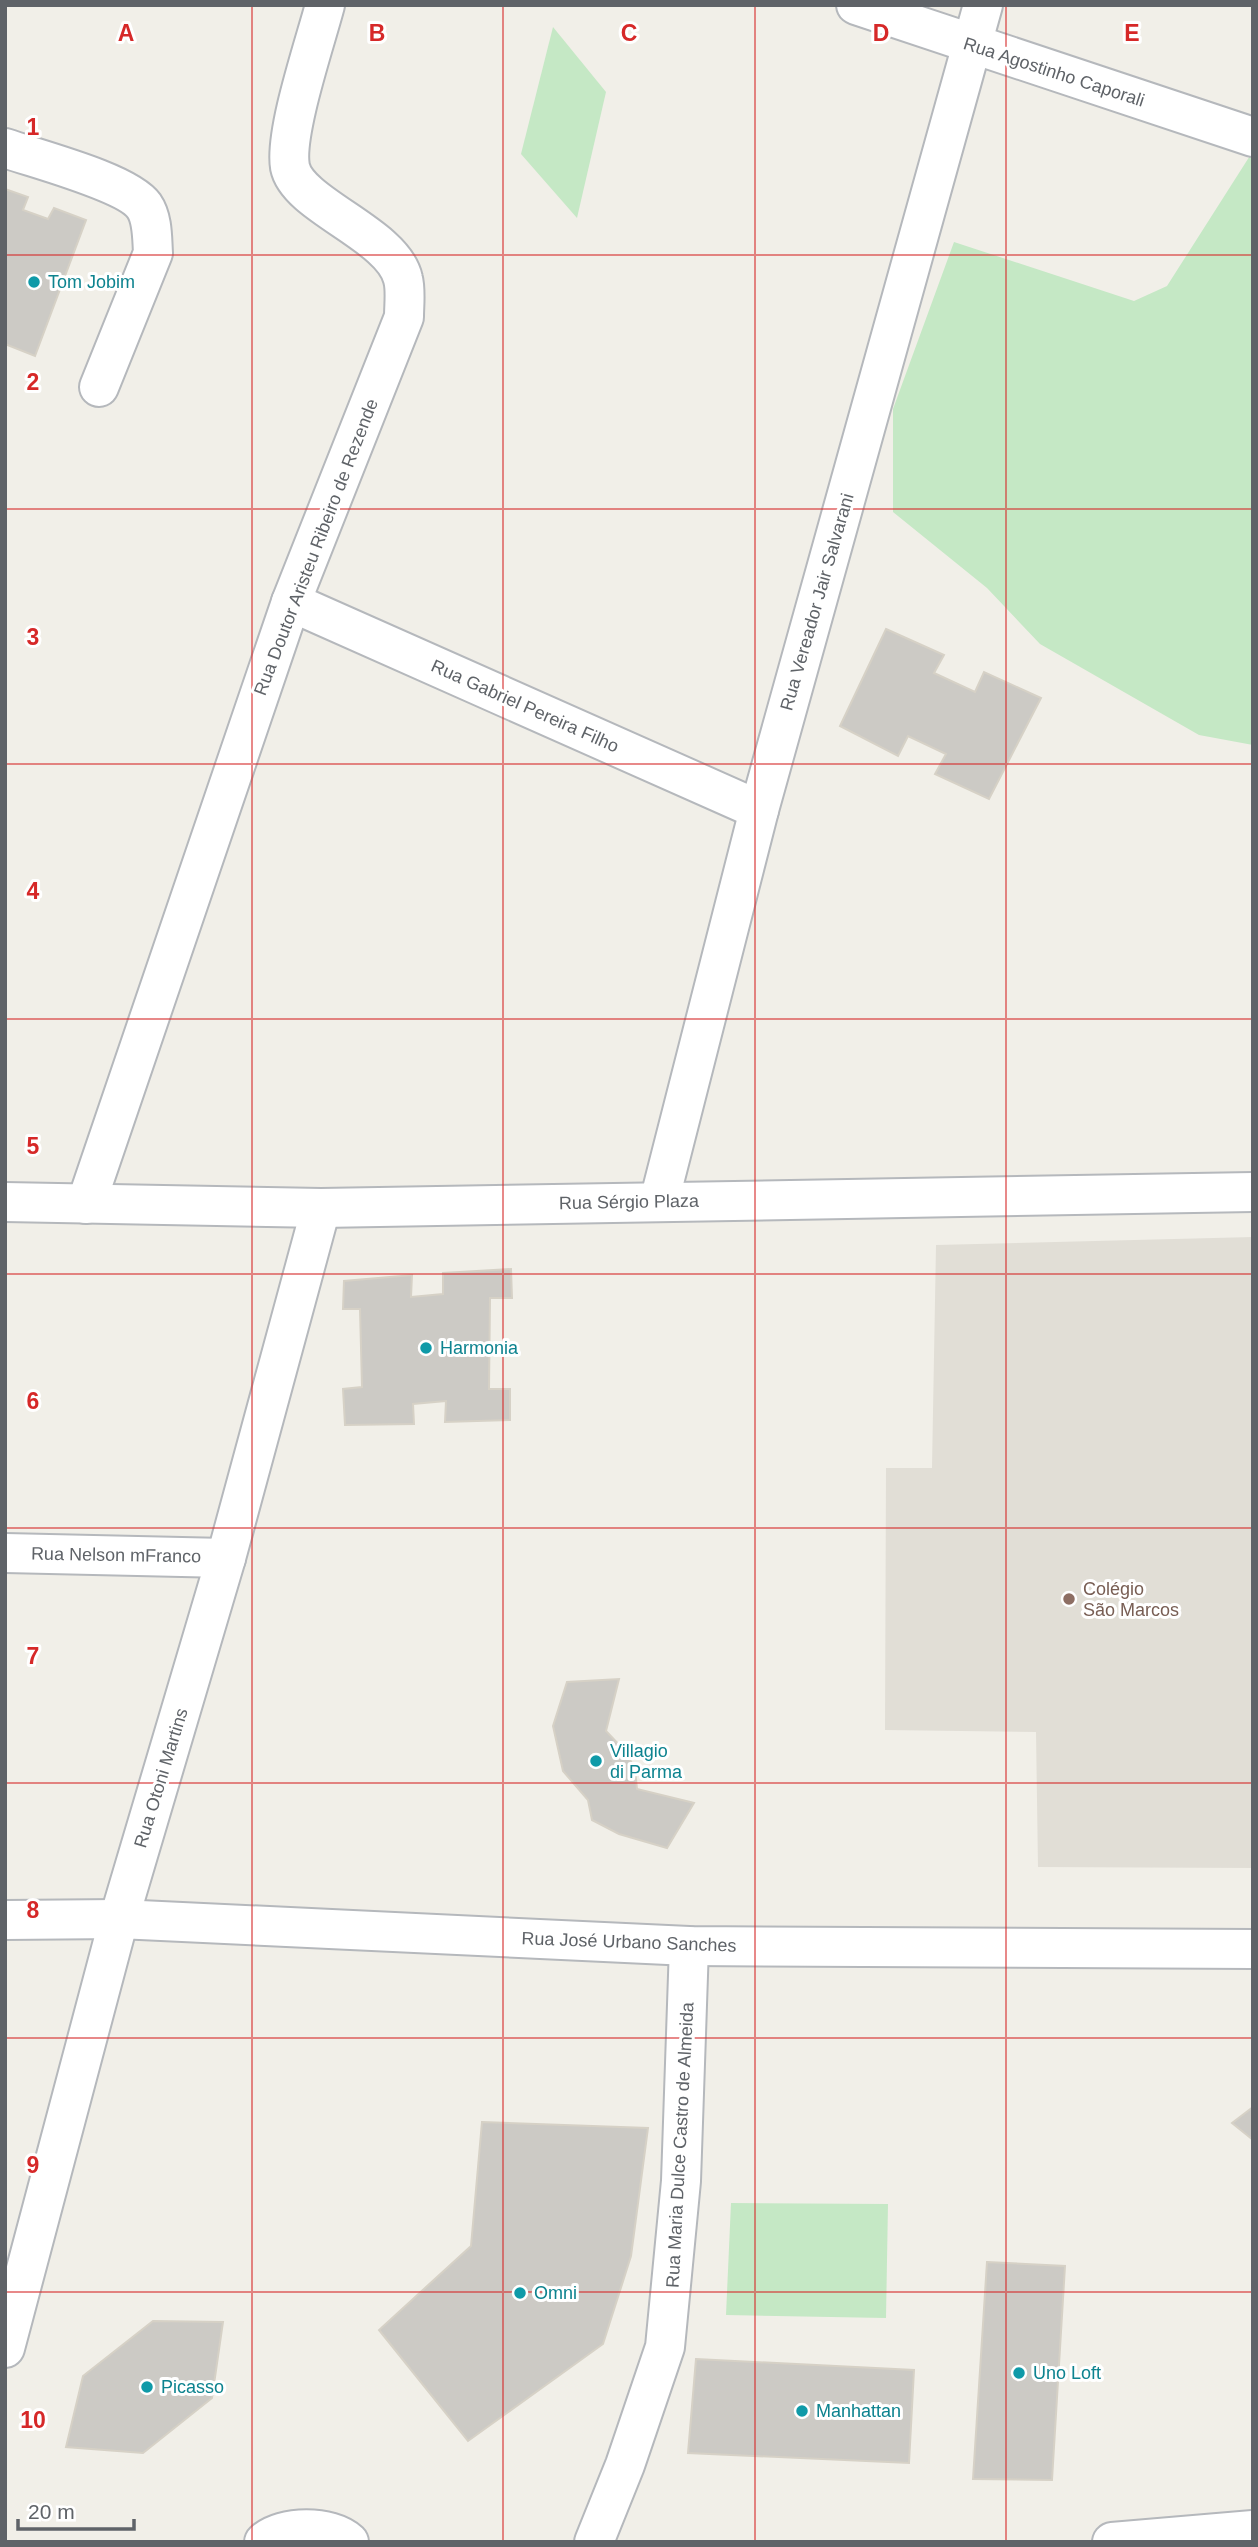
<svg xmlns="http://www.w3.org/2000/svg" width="1258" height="2547" font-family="Helvetica,sans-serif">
<rect width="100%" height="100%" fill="#f1efe8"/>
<path fill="#e1ded6" d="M 1253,1237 L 1253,1868 L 1038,1867 L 1036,1732 L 885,1730 L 886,1468 L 932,1468 L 936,1245 Z"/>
<g fill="#c5e8c5">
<path d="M 553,27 L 606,92 L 577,218 L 521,154 Z"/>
<path d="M 1253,151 L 1253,745 L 1199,735 L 1040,644 L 987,588 L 893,512 L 893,409 L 954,242 L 1134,301 L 1167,286 Z"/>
<path d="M 731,2203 L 888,2204 L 886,2318 L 726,2315 Z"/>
</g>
<g fill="#cccac5" stroke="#d6d1c6" stroke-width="2">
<path d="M 5,189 L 28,197 L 23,210 L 48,219 L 54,208 L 86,220 L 35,356 L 5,344 Z"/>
<path d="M 886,629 L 944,655 L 934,673 L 975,692 L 984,672 L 1041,698 L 989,799 L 935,774 L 946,754 L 908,736 L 898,756 L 840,726 Z"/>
<path d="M 511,1269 L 512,1298 L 490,1298 L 489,1389 L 510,1389 L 510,1420 L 445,1422 L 446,1401 L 413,1404 L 414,1424 L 345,1425 L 343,1389 L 362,1387 L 360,1309 L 343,1309 L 344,1281 L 412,1275 L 411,1297 L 443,1294 L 443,1273 Z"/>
<path d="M 619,1679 L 606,1731 L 626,1752 L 635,1769 L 637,1789 L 694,1803 L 667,1848 L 619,1834 L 592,1820 L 588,1800 L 563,1771 L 553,1726 L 567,1682 Z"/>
<path d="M 1253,2107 L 1253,2140 L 1232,2123 Z"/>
<path d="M 482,2122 L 648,2128 L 631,2256 L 603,2344 L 468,2441 L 379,2330 L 471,2246 Z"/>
<path d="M 987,2262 L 1065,2266 L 1052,2480 L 973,2479 Z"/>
<path d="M 153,2321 L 223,2322 L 212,2398 L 143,2453 L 66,2447 L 83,2376 Z"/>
<path d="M 696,2359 L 914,2370 L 909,2463 L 688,2453 Z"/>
</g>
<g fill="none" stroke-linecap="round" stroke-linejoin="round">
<g stroke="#b5b8bc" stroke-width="42">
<g id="minor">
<path d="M 856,5 L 1253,137"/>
<path d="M 5,148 C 36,159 127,182 144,206 C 153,219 152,239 153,253 L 99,387"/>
<path d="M 291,602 L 759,810"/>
<path d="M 5,1202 L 321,1208 L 1253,1192"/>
<path d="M 659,1202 L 759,810 L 983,5"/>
<path d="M 86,1204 L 291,602 L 404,317 C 404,305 406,290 403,279 C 393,234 298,206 290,167 C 284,133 315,43 325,5"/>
<path d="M 5,1553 L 226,1558"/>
<path d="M 5,1920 L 119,1919 L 689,1946 L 1253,1949"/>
<path d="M 5,2348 L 119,1919 L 226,1558 L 321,1208"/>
<path d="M 264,2542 C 282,2525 331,2525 349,2542"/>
<path d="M 594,2542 L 625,2465 L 665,2347 L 681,2181 L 689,1946"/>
<path d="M 1112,2542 L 1253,2530"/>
</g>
</g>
<use href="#minor" stroke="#fff" stroke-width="38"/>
</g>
<path fill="none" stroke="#d62828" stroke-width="2" stroke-opacity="0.55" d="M 252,5 L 252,2542M 503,5 L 503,2542M 755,5 L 755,2542M 1006,5 L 1006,2542M 5,255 L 1253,255M 5,509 L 1253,509M 5,764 L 1253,764M 5,1019 L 1253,1019M 5,1274 L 1253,1274M 5,1528 L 1253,1528M 5,1783 L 1253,1783M 5,2038 L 1253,2038M 5,2292 L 1253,2292"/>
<g fill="#0f9aa8" stroke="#fff" stroke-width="2.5">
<circle cx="34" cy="282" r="7"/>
<circle cx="426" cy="1348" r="7"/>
<circle cx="596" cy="1761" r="7"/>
<circle cx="520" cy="2293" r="7"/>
<circle cx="1019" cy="2373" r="7"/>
<circle cx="147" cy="2387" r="7"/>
<circle cx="802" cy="2411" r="7"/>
</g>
<circle fill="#8d6e63" stroke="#fff" stroke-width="2.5" cx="1069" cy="1599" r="7"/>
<g text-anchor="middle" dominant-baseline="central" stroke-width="6" stroke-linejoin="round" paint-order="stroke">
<g font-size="18" fill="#5f6368" stroke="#fff">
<text transform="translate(1054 72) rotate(18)">Rua Agostinho Caporali</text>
<text transform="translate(316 547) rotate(-69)">Rua Doutor Aristeu Ribeiro de Rezende</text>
<text transform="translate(817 602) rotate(-74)">Rua Vereador Jair Salvarani</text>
<text transform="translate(525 706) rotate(24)">Rua Gabriel Pereira Filho</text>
<text transform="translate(629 1202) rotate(-1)">Rua Sérgio Plaza</text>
<text transform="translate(116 1555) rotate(1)">Rua Nelson mFranco</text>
<text transform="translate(161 1778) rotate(-73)">Rua Otoni Martins</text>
<text transform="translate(629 1942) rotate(2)">Rua José Urbano Sanches</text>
<text transform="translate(680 2145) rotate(-87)">Rua Maria Dulce Castro de Almeida</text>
</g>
<g font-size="18" fill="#0d838f" stroke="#fff" text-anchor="start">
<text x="48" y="282">Tom Jobim</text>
<text x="440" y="1348">Harmonia</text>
<text x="610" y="1751">Villagio<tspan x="610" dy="21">di Parma</tspan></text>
<text x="534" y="2293">Omni</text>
<text x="1033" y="2373">Uno Loft</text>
<text x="161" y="2387">Picasso</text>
<text x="816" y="2411">Manhattan</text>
</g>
<g font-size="18" fill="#785e54" stroke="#fff" text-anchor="start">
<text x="1083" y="1589">Colégio<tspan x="1083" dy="21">São Marcos</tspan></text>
</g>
</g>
<g font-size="23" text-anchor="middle" font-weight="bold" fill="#d62828" stroke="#fff" stroke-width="6" stroke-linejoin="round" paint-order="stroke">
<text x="126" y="41">A</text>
<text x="377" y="41">B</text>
<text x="629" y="41">C</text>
<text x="881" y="41">D</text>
<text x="1132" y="41">E</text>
<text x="33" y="135">1</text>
<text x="33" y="390">2</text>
<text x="33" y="645">3</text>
<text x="33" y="899">4</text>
<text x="33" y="1154">5</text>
<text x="33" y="1409">6</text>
<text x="33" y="1664">7</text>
<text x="33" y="1918">8</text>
<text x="33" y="2173">9</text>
<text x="33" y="2428">10</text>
</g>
<rect width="1258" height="2547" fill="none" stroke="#5f6368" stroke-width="14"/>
<path d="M18 2519v10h116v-10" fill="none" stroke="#5f6368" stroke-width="3.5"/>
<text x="28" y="2519" font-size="21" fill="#5f6368" stroke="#ffffff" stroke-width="5" paint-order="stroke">20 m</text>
</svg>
